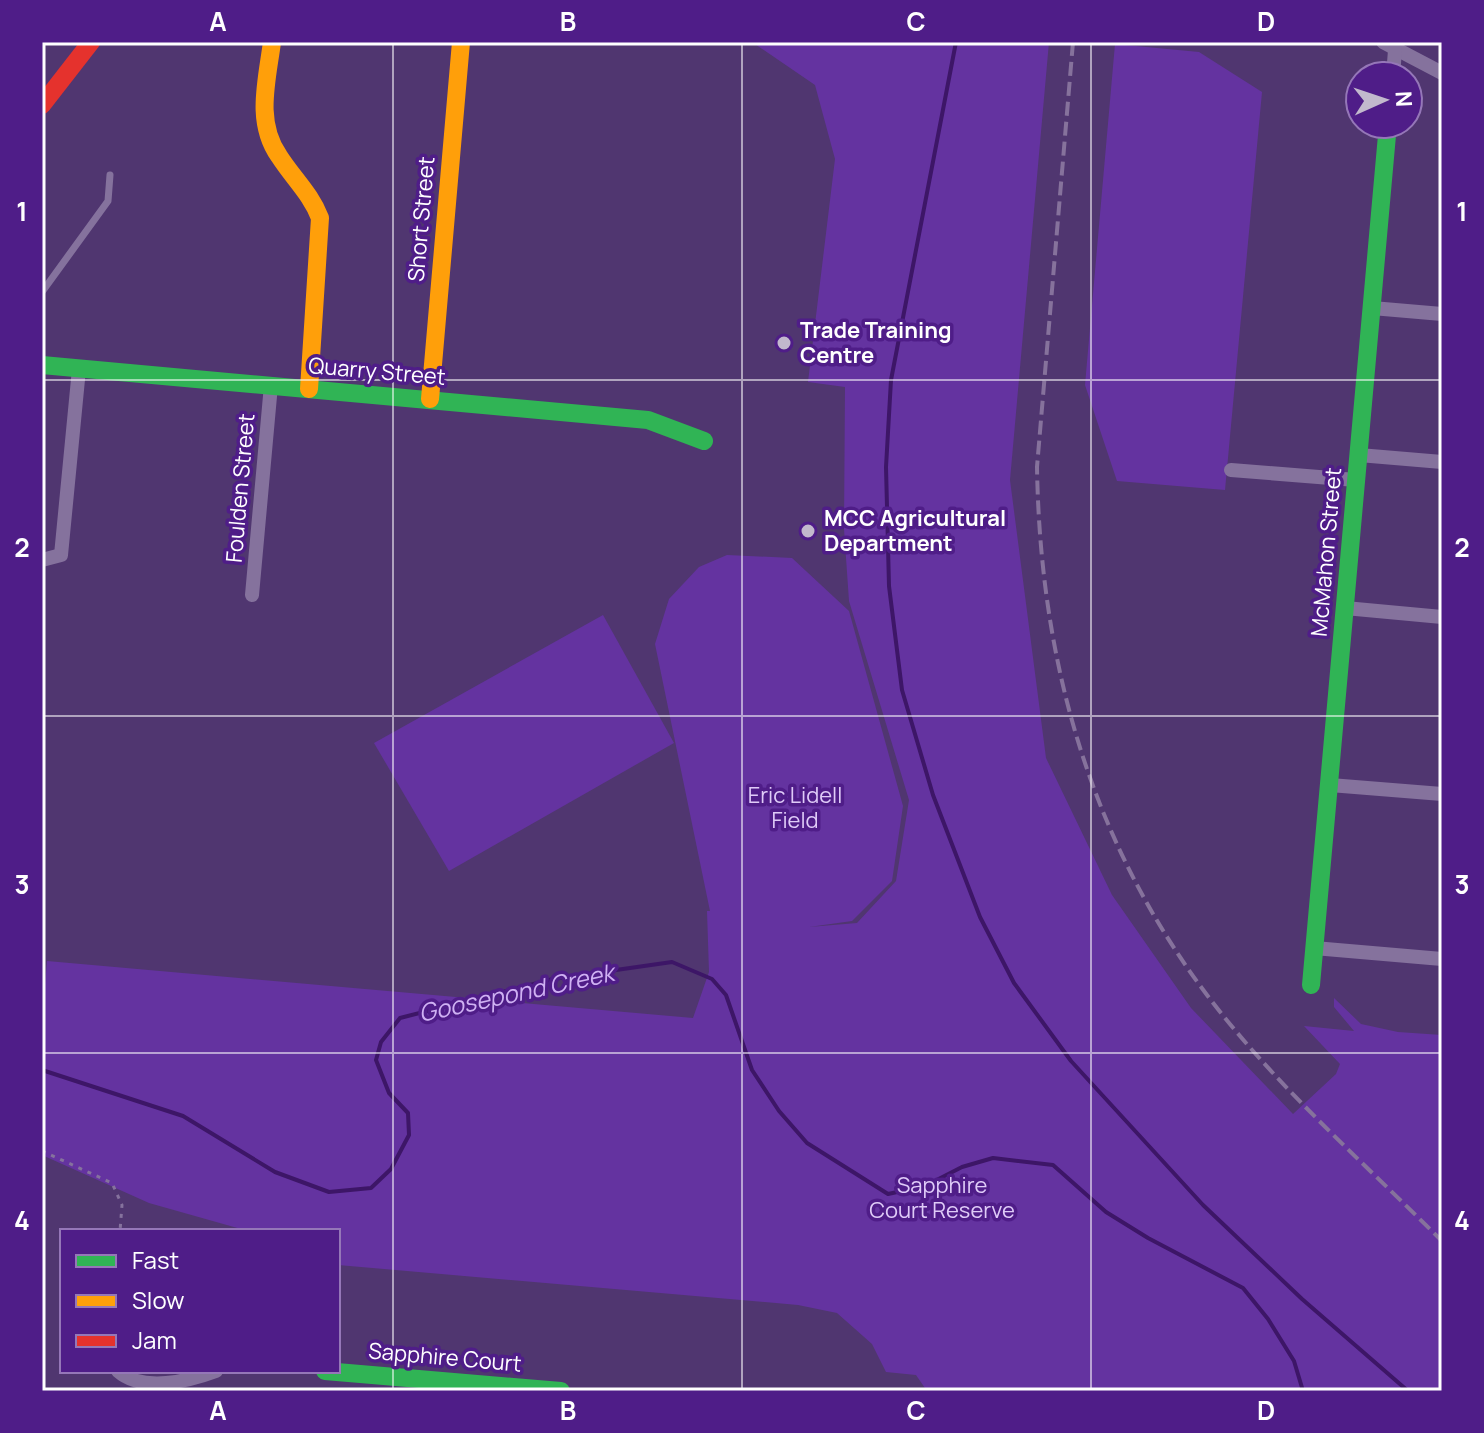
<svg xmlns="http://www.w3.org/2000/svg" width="1484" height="1433" font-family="Manrope,sans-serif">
<rect width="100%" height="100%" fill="#503670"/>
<g fill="#6433a0">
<path d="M 752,42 L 1049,42 L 1010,480 L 1046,758 L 1112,895 L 1191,1008 L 1293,1114 L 1336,1074 L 1340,1064 L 1304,1026 L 1354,1031 L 1334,1007 L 1334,998 L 1361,1024 L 1398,1032 L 1442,1035 L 1442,1391 L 927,1391 L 916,1375 L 886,1372 L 872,1344 L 837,1313 L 798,1305 L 338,1265 L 338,1231 L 241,1229 L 149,1203 L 42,1155 L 42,1019 L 47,961 L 693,1018 L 709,972 L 707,911 L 710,911 L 655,644 L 669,599 L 699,567 L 727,555 L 792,558 L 849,611 L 903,806 L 892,881 L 852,921 L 809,927 L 857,923 L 896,881 L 909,800 L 849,601 L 844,529 L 845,387 L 808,382 L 835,159 L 815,85 Z"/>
<path d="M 1115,44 L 1199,52 L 1262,92 L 1225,490 L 1117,481 L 1085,385 Z"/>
<path d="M 603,615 L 674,743 L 449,871 L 374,743 Z"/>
</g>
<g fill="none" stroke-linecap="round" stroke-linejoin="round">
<g stroke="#3d1667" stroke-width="4">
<path d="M 956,42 L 891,380 L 886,467 L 889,586 L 902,690 L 933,795 L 980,917 L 1014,983 L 1071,1061 L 1203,1205 L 1302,1299 L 1408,1391"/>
<path d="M 42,1070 L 183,1116 L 275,1172 L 329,1192 L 371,1188 L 391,1169 L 409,1135 L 408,1113 L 389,1093 L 376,1060 L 381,1042 L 400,1018 L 553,979 L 672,962 L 712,979 L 726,995 L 752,1070 L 779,1111 L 807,1143 L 888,1194 L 925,1186 L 962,1167 L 993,1158 L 1053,1165 L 1106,1212 L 1148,1238 L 1243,1288 L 1268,1319 L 1294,1361 L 1303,1391"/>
</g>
<path stroke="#85729d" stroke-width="3" stroke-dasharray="4 6" stroke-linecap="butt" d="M 42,1151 L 112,1183 L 122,1205 L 120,1231"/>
<path stroke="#85729d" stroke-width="7" d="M 42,292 L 108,201 L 110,175"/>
<g stroke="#85729d" stroke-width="14">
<path d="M 1383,42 L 1442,73"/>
<path d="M 1393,76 L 1395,50"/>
<path d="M 1372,308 L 1442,314"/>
<path d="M 1359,455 L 1442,462"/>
<path d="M 1231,470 L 1356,480"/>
<path d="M 42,560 L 61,555 L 79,369"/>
<path d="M 252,595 L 271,385"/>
<path d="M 1345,608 L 1442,617"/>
<path d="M 1330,785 L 1442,794"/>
<path d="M 1314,948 L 1442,959"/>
<path d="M 118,1371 C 143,1393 189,1381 216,1371"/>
</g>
<g stroke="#30b455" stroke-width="18">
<path d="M 42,365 L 648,420 L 704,441"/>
<path d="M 1311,985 L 1388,124"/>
<path d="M 325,1371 L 561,1391"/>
</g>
<g stroke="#ff9f0a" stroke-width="18">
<path d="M 272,42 C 267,81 255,122 279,156 C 293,178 311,194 320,218 L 309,389"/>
<path d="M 430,399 L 461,42"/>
</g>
<path stroke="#e5322d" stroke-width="18" d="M 42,105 L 91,42"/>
<path stroke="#86729c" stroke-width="4" stroke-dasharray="14 6" stroke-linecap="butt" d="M 1073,42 L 1037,467 C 1040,660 1090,840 1207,995 C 1275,1085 1363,1162 1442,1241"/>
</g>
<path fill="none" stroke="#fff" stroke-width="2" stroke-opacity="0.55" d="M 393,42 L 393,1391M 742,42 L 742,1391M 1091,42 L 1091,1391M 42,380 L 1442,380M 42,716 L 1442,716M 42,1053 L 1442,1053"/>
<g fill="#c2b9cd" stroke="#4f1d88" stroke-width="3">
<circle cx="784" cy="343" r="8"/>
<circle cx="808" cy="531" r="8"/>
</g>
<g text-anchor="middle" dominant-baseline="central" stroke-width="7" stroke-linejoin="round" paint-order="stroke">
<g font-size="22" fill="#fff" stroke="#4f1d88">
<text transform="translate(421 219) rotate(-85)">Short Street</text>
<text transform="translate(377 371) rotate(5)">Quarry Street</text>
<text transform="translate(240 488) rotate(-85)">Foulden Street</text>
<text transform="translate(1326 552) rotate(-85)">McMahon Street</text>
<text transform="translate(445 1357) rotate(5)">Sapphire Court</text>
</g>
<g font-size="22" font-weight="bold" fill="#fff" stroke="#4f1d88" text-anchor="start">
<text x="800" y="330">Trade Training<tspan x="800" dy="25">Centre</tspan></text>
<text x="824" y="518">MCC Agricultural<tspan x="824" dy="25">Department</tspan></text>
</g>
<g font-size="22" fill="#dfcbf8" stroke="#4f1d88">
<text x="795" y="795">Eric Lidell<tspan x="795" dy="25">Field</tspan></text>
<text x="942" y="1185">Sapphire<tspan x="942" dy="25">Court Reserve</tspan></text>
</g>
<g font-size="24" font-style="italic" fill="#cfb1f3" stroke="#4f1d88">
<text transform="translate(516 992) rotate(-12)">Goosepond Creek</text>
</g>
</g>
<rect width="1484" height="1433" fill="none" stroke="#4f1d88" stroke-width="88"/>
<rect x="60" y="1229" width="280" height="144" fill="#4f1d88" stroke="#9577b8" stroke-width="2"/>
<rect x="76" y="1255" width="40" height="12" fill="#30b455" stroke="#9577b8" stroke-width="2"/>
<text x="132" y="1269" font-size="24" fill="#ffffff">Fast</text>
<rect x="76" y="1295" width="40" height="12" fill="#ff9f0a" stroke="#9577b8" stroke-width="2"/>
<text x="132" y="1309" font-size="24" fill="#ffffff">Slow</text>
<rect x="76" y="1335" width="40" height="12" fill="#e5322d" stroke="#9577b8" stroke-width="2"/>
<text x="132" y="1349" font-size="24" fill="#ffffff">Jam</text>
<g transform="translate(1384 100) rotate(87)"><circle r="38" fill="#4f1d88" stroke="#9577b8" stroke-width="2"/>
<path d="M0-6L14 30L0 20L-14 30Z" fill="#c2b9cd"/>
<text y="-12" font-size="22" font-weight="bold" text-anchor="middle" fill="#ffffff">N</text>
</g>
<rect x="44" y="44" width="1396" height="1345" fill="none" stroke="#fff" stroke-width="3"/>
<g font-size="26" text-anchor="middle" font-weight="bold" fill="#fff">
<text x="218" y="31">A</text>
<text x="568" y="31">B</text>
<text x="916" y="31">C</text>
<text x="1266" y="31">D</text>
<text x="22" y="221">1</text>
<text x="1462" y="221">1</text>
<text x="22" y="557">2</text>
<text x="1462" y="557">2</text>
<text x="22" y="894">3</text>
<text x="1462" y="894">3</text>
<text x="22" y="1230">4</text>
<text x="1462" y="1230">4</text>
<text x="218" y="1420">A</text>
<text x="568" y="1420">B</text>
<text x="916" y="1420">C</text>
<text x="1266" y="1420">D</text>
</g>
</svg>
